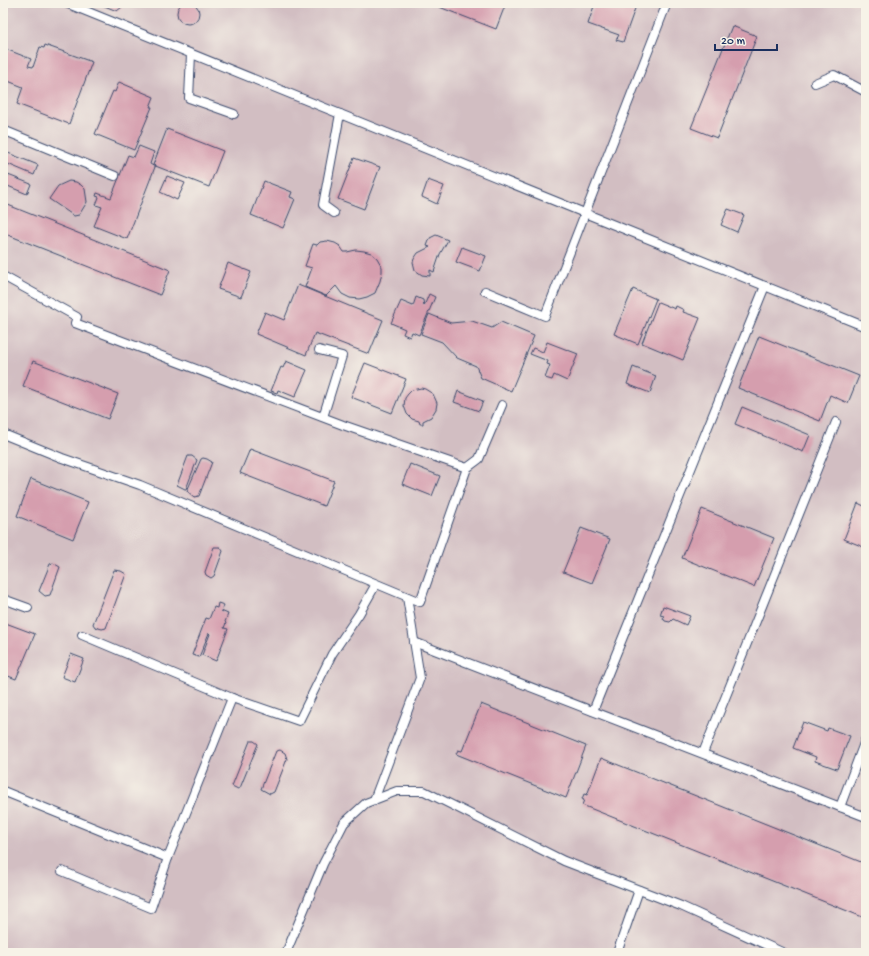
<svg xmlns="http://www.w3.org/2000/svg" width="869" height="956" font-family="'Gochi Hand',sans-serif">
<rect width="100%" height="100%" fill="#f7f3e8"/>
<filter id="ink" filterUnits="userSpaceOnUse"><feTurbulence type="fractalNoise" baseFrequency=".025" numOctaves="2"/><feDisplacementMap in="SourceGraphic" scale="8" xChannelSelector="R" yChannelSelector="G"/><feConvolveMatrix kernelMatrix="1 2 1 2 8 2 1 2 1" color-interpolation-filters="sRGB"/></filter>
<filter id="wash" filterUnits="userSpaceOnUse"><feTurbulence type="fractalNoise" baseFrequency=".012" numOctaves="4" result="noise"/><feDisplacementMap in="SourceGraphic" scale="16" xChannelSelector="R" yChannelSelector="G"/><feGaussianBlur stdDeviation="0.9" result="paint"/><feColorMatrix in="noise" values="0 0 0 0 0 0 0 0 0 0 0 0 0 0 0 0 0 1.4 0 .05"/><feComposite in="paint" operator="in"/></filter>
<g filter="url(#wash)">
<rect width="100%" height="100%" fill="#f0dcbb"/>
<rect fill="#d2bec2" x="3" y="3" width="863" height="950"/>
<g id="blocks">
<g fill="#d59eae">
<circle cx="188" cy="13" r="11"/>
<path d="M 97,3 L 123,3 L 122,7 L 117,11 Z"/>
<path d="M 429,3 L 506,3 L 496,29 Z"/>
<path d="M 595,3 L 637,3 L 623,42 L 616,40 L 619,35 L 588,24 Z"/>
<path d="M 732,26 L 757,36 L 717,138 L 691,128 Z"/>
<path d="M 45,45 L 92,62 L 69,124 L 17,104 L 23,87 L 3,79 L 3,48 L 31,59 L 28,66 L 33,67 L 40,47 L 44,48 Z"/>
<path d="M 119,82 L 154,97 L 150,107 L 152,107 L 134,150 L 95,134 L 113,91 L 115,92 Z"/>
<path d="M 167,129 L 223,151 L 209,187 L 153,165 Z"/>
<path d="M 139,146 L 154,152 L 150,164 L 155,167 L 127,239 L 94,226 L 102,207 L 96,205 L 99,197 L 96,196 L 97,193 L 111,198 L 128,155 L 134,157 Z"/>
<path d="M 3,151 L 38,165 L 34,175 L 3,162 Z"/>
<path d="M 354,158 L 380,167 L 364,209 L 338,199 Z"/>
<path d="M 3,173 L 31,184 L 27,194 L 3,184 Z"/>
<path d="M 167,176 L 185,183 L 177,200 L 160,192 Z"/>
<path d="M 428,180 L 444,186 L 437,204 L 422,197 Z"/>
<path d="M 69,181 L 76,182 L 81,185 L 85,189 L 87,202 L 79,215 L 74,216 L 49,199 L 58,186 Z"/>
<path d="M 264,181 L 292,192 L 290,197 L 295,199 L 283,228 L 251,215 Z"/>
<path d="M 3,203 L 170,270 L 160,295 L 3,233 Z"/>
<path d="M 728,209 L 744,215 L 737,232 L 721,225 Z"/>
<path d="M 436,235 L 448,240 L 440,254 L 434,272 L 430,270 L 430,276 L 422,275 L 415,270 L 413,262 L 414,259 L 418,253 L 430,247 L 427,246 L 430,238 Z"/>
<path d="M 327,241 L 335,243 L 340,246 L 344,252 L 347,252 L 356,250 L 364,251 L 371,253 L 377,258 L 382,267 L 382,272 L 380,281 L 375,293 L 367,297 L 359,299 L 350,298 L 342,294 L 336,286 L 326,296 L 305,287 L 312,268 L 305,266 L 313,244 L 317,245 L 320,242 Z"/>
<path d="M 462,247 L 486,256 L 480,271 L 456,262 Z"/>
<path d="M 228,263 L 251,272 L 241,297 L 218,289 Z"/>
<path d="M 298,285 L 383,320 L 369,354 L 315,333 L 306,355 L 256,334 L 265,312 L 284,320 Z"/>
<path d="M 633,289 L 656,299 L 638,344 L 614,334 Z"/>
<path d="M 429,294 L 435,297 L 419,335 L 412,332 L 410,337 L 403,334 L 405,329 L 391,323 L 401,301 L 413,306 L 416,297 L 423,300 L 424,306 Z"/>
<path d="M 658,302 L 675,309 L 676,306 L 684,310 L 683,312 L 700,318 L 683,360 L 642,343 Z"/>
<path d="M 429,314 L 451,323 L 472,321 L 492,328 L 501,322 L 534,336 L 511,391 L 481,378 L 476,366 L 457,358 L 442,342 L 421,334 Z"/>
<path d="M 759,336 L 859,376 L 848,403 L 830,395 L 820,421 L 738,388 Z"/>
<path d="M 547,342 L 578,354 L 567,381 L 554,375 L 552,380 L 545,378 L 550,365 L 547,364 L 548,361 L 530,354 L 533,348 L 543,352 Z"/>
<path d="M 33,361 L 118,394 L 108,419 L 23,386 Z"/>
<path d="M 286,361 L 307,370 L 295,397 L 278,390 L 277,393 L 271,391 L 281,367 L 283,368 Z"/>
<path d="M 365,363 L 406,379 L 392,413 L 351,397 Z"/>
<path d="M 633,367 L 656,376 L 650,393 L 627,384 Z"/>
<path d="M 421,388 L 425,389 L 433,394 L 437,403 L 436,409 L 431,417 L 423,421 L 423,424 L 420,424 L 419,421 L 412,419 L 407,414 L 404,406 L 405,398 L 408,394 L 412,390 Z"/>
<path d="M 458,391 L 483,401 L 479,411 L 454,402 Z"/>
<path d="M 742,407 L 810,435 L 803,452 L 735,424 Z"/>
<path d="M 250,449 L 334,481 L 324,506 L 240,473 Z"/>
<path d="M 188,456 L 192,456 L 197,460 L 186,489 L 185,489 L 177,485 Z"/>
<path d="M 203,458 L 207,459 L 212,462 L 199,496 L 194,497 L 187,491 L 201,459 Z"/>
<path d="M 410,464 L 440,476 L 432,496 L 402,484 Z"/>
<path d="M 31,479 L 88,502 L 73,539 L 17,516 Z"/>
<path d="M 858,503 L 866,507 L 866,548 L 844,539 Z"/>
<path d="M 702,509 L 774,538 L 754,587 L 682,558 Z"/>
<path d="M 581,528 L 610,539 L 592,583 L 563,572 Z"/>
<path d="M 214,547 L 220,547 L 223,551 L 214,576 L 211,578 L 206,575 L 205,572 Z"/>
<path d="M 53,563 L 60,567 L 50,595 L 45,596 L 39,591 L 50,564 Z"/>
<path d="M 114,570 L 121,571 L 126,574 L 106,628 L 102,629 L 95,627 L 93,624 Z"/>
<path d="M 218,603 L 224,605 L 221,611 L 228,614 L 225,622 L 226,623 L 224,628 L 228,629 L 216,661 L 202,655 L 210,634 L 209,633 L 199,657 L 192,655 L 206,618 L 209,619 L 214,607 L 217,608 Z"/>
<path d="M 663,606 L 690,616 L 686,625 L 673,619 L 670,622 L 665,621 L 663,618 L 664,616 L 660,615 Z"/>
<path d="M 3,622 L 35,634 L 16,679 L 3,674 Z"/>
<path d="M 71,654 L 84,659 L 75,682 L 62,677 Z"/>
<path d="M 481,704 L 586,746 L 566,798 L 456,754 L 458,750 L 462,751 Z"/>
<path d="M 803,722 L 827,731 L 828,728 L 850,736 L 837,769 L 815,761 L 816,757 L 793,748 Z"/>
<path d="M 250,741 L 254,741 L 258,744 L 240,788 L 238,789 L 232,786 Z"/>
<path d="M 280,750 L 285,753 L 287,759 L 274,792 L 270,794 L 261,789 L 276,751 Z"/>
<path d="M 601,758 L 866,864 L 865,918 L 582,805 L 584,800 L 582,799 L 584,794 L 587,795 Z"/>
</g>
</g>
</g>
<g filter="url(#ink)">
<use href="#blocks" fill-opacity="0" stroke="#3b496c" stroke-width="1"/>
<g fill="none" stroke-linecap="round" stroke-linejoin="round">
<g stroke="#3b496c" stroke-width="10">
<g id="service">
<path d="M 66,3 L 866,327"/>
<path d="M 191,54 L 189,98 L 234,114"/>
<path d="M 815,83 L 834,75 L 866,92"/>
<path d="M 3,130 L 115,176"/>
<path d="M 334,213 L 323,205 L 340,114"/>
<path d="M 3,276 L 77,317 L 75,323 L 343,425 L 467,468"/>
<path d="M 485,291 L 545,316 L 667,3"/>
<path d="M 319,350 L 342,356 L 323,417"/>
<path d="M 3,434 L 62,458 L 140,485 L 420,602 L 467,468 L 479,459 L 502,405"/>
<path d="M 3,599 L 28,608"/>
<path d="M 82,635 L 232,698 L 299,721 L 332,654 L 359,614 L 376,584"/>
<path d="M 414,642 L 866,817"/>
<path d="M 593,711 L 765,286"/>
<path d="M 703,753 L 836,422"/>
<path d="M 3,791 L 168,858"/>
<path d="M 374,800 L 420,678 L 407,597"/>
<path d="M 840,807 L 866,738"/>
<path d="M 62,871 L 151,908 L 168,858 L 232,698"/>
<path d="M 286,953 L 323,864 L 344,823 L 366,803 L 397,791 L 424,791 L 564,861 L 681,906 L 784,953"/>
<path d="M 617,953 L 639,890"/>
</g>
</g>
<use href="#service" stroke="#fff" stroke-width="8"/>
</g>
</g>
<rect width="869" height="956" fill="none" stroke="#f7f3e8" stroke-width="16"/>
<path d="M715 44v6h62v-6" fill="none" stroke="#1b2f5e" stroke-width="2"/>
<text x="721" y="44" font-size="12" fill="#1b2f5e" stroke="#f7f3e8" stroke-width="3" paint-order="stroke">20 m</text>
</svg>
